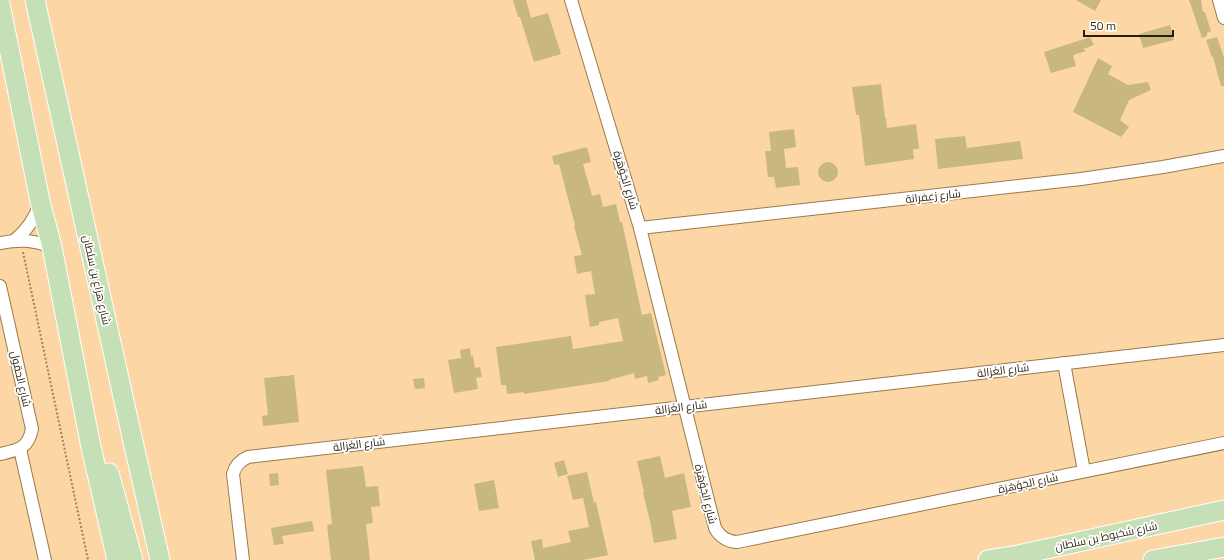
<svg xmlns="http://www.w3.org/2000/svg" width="1224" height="560" font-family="'Titillium Web',Cairo,sans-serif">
<rect width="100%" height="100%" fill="#fcd7a5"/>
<g fill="#c8b880">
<path d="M 513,0 L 526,0 L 531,18 L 548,13 L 561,54 L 534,62 L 520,17 L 518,17 Z"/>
<path d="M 1076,0 L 1101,0 L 1095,11 Z"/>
<path d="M 1189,0 L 1201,0 L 1203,12 L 1205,12 L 1211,31 L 1207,33 L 1207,36 L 1202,38 Z"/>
<path d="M 1170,25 L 1174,40 L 1143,48 L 1139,34 Z"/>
<path d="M 1090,37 L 1094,45 L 1083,49 L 1086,51 L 1073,55 L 1076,66 L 1051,73 L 1044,52 Z"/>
<path d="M 1217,37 L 1224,57 L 1224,86 L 1221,86 L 1213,57 L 1212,57 L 1206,40 Z"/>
<path d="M 1098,58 L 1112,66 L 1108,74 L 1128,85 L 1148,82 L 1151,90 L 1129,100 L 1120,120 L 1129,127 L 1121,137 L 1073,112 Z"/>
<path d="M 881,84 L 885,118 L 886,118 L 887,128 L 916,124 L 919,149 L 913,149 L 914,159 L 865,166 L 859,115 L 856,115 L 852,87 Z"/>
<path d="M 794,129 L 796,147 L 784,149 L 786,168 L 798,167 L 800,185 L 776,188 L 774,177 L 768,177 L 765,151 L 771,151 L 769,132 Z"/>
<path d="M 965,136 L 967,148 L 1020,141 L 1023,159 L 938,169 L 935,139 Z"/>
<path d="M 587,147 L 591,162 L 583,164 L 592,196 L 600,194 L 603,207 L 616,204 L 620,222 L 622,222 L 642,315 L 651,313 L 666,375 L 658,377 L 659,380 L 648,383 L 647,376 L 635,379 L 634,373 L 609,380 L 609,381 L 524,394 L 524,392 L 507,394 L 506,385 L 501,385 L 496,347 L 571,336 L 573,349 L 623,341 L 618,318 L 599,322 L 599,325 L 590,327 L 585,295 L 595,294 L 591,271 L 577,274 L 574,256 L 582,255 L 574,226 L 575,225 L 559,164 L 554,165 L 552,156 Z"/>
<circle cx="828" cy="172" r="10"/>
<path d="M 470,348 L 471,356 L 473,356 L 475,368 L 480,367 L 482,377 L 476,378 L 478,389 L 454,393 L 448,360 L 461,358 L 460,350 Z"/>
<path d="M 294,375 L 299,422 L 263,426 L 262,416 L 268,415 L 264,378 Z"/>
<path d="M 424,378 L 425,388 L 415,389 L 413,379 Z"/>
<path d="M 660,456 L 665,478 L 684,473 L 691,507 L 672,511 L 677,539 L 654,543 L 650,521 L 643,493 L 644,492 L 637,461 Z"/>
<path d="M 564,460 L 568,474 L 558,477 L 554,463 Z"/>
<path d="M 363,466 L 366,487 L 378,486 L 380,506 L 371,507 L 373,523 L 366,524 L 370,560 L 331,560 L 327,525 L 332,524 L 326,470 Z"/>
<path d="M 587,472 L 594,503 L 596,502 L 608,555 L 583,560 L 535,560 L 531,541 L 542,539 L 543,548 L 571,542 L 568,531 L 589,527 L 583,498 L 573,500 L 567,476 Z"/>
<path d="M 278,473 L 279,485 L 270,486 L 269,474 Z"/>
<path d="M 494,480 L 499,508 L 479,511 L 474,484 Z"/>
<path d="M 312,521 L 314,531 L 282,536 L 284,544 L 274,545 L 271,528 Z"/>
</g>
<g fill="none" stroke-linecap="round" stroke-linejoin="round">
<g stroke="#9b794a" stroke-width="14">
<g id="minor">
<path d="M 571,0 L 640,228 L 715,528 C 720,537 726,541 737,542 L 1224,443"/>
<path d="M 1219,0 L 1224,18"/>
<path d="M 640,228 L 1081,179 L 1163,167 L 1224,156"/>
<path d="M 15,240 C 27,230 35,219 40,203"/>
<path d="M 0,243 C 21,239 32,240 52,247"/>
<path d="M 0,286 L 32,429 C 28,449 18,450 0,454"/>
<path d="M 1064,363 L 1084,471"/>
<path d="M 20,449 L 45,560"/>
<path d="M 243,560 L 233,474 C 235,466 239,461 248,457 L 1224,345"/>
</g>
</g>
<g stroke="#fff" stroke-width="21">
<g id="primary">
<path d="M 35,0 L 132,437 L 160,560"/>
<path d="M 0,4 L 40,201 L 52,247 L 91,447 L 117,560"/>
<path d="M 109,473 L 133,560"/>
<path d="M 988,560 L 1014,556 L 1224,510"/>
<path d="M 1153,560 L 1224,547"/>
</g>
</g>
<path stroke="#9e835f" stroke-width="2" stroke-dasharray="2 2" stroke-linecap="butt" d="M 23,252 L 88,560"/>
<use href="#minor" stroke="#fff" stroke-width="12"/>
<use href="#primary" stroke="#c5dfb7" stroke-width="19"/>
</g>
<g text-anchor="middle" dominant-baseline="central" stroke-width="3.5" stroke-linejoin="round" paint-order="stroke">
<g font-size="11" fill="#2a1d09" stroke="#fff">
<text transform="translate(626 180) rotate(73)">شارع الجَوْهَرَة</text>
<text transform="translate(933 196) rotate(-6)">شارع زعفرانة</text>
<text transform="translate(97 280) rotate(77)">شارع هزاع بن سلطان</text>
<text transform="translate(1003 370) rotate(-7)">شارع الغَزالة</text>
<text transform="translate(21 379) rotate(77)">شارع الحقول</text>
<text transform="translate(681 407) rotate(-7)">شارع الغَزالة</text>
<text transform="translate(359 444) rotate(-7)">شارع الغَزالة</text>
<text transform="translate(1028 483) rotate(-12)">شارع الجَوْهَرَة</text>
<text transform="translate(706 494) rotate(76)">شارع الجَوْهَرَة</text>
<text transform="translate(1106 536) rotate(-12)">شارع شخبوط بن سلطان</text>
</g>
</g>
<path d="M1084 30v6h89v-6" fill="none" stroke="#2a1d09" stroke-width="2"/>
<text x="1090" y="30" font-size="12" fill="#2a1d09" stroke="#ffffff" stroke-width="3" paint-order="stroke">50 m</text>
</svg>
